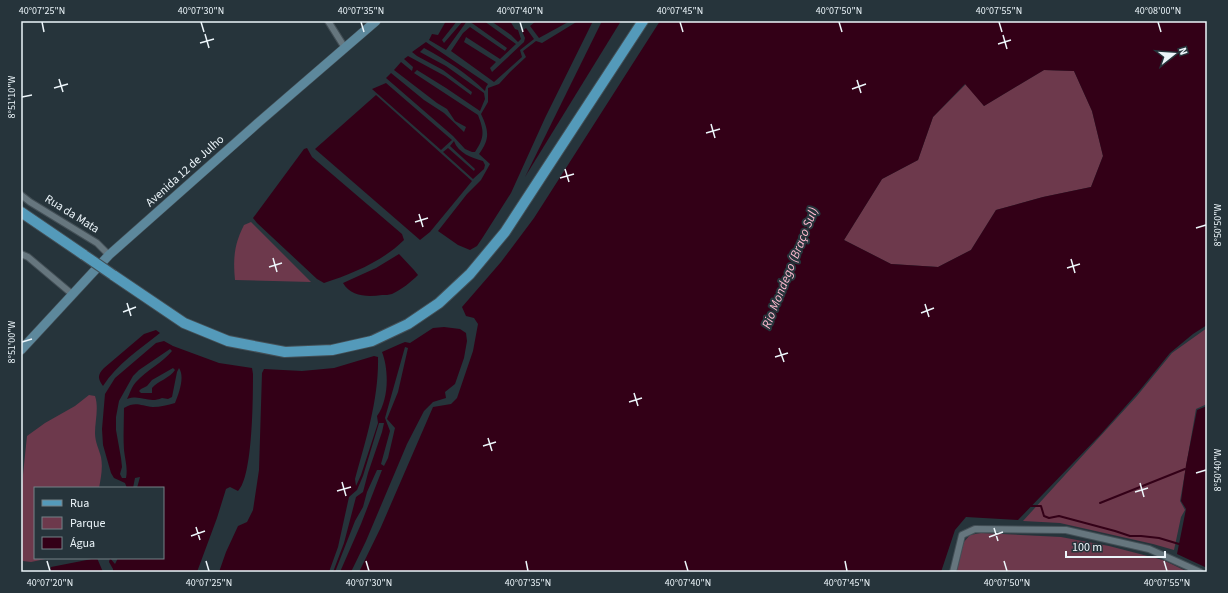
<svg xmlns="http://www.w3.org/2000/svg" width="1228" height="593" font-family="'Source Sans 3',sans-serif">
<rect width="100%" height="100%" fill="#26343b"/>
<g fill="#6d394c">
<path d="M 1044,70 L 1074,71 L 1092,111 L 1103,156 L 1091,187 L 1043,197 L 996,210 L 971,250 L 938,267 L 891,264 L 844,240 L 882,179 L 918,160 L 933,117 L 966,84 L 984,106 Z"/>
<path d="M 251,222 L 311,282 L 235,280 C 233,258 234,245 244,225 Z"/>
<path d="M 1207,328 L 1207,404 L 1196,409 L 1180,501 L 1185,510 L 1181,517 L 1174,550 L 1153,544 L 1060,523 L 1023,521 L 1137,396 L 1172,353 Z"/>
<path d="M 89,395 L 95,396 C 99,408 95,421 95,433 C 95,442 99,449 101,457 C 103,467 101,478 99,488 L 35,488 L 35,558 L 50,558 L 31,562 L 23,561 L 21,559 L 21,494 L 27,436 L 45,423 L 75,406 Z"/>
<path d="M 981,533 L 1061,537 L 1109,546 L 1163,560 L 1188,572 L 956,572 L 963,543 L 970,535 Z"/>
</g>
<g fill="#330017" fill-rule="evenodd">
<path d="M 446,21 L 457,21 L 442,40 L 444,43 L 463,21 L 467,21 L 446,50 L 429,40 L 432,34 L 438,35 Z"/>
<path d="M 469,21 L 484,21 L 516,44 L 500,59 L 466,37 L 464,42 L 496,62 L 490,68 L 492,72 L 524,42 L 525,38 L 522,31 L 526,28 L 534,39 L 520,50 L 522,57 L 494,82 L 451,51 L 463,33 L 470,27 L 505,51 L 507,48 Z"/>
<path d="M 491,21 L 510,21 L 515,29 L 518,30 L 521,39 L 518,42 L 511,35 Z"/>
<path d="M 536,21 L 570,21 L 539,38 L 530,26 Z"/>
<path d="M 578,21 L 593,21 L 545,118 L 511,193 L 483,237 L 477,246 L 470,250 L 458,245 L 438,231 L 467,194 L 481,180 L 490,164 L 479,154 C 490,139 489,131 481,114 L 488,102 L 488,88 L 499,84 L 510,72 L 526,57 L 523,51 L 536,41 L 542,43 Z"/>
<path d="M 602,21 L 621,21 L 525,177 Z"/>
<path d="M 660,21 L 1207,21 L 1207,325 L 1193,334 L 1170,353 L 1140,390 L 1101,434 L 1018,520 L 966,517 L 955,530 L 941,572 L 359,572 L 381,527 L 433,407 L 451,404 L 457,398 L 473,351 L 478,324 L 474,318 L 466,316 L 462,307 L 501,262 L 534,218 ZM 1044,70 L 1074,71 L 1092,111 L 1103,156 L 1091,187 L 1043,197 L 996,210 L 971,250 L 938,267 L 891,264 L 844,240 L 882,179 L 918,160 L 933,117 L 965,84 L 984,106 Z"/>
<path d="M 426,42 L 488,84 L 486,87 L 485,91 C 467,73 446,60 424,48 L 420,52 L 446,66 L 484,93 L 485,99 L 480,111 L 446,88 L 417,70 L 414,73 L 478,115 C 484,131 485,137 475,152 L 472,152 L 465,149 L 453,136 L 386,78 L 391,73 L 424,100 L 444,113 L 464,132 L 466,127 L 455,121 L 447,109 L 437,103 L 394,70 L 401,62 L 412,71 L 413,67 L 404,59 L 408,56 L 445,76 L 471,95 L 472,92 L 443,70 L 417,56 L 412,52 Z"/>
<path d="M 386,83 L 452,140 L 441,150 L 372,89 Z"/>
<path d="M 376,95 L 472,181 L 430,232 L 420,240 L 315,149 Z"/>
<path d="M 454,141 C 458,153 472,158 483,161 L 485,165 L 484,169 L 473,179 L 443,152 L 448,148 L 474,171 L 475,169 L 450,146 Z"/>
<path d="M 307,148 L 312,157 L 402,234 L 404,240 C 383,261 352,274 324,283 L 317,279 L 257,223 L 253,218 L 304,149 Z"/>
<path d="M 399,254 L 414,270 L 418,275 C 411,282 401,290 392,294 C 389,295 385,295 382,295 C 368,297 351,297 343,283 L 376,268 Z"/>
<path d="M 444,327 L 460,329 L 466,333 L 467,341 L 464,358 L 455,384 L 445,392 L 446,398 L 433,402 L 424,411 L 407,444 L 366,541 L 351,572 L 340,572 L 361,524 L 382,470 L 377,470 L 367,492 L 363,507 L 355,521 L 335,572 L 333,572 L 344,543 L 356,497 L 363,492 L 368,473 L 382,432 L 384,423 L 379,423 L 363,476 L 357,490 L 349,497 L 338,547 L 329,572 L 219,572 L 226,552 L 238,526 L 247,522 L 253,510 L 259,470 L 262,373 L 264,369 L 302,371 L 334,368 L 374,356 L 378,357 C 379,398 366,440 355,479 L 356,486 L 361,475 L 378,423 L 377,416 C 389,400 389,370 382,352 L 400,344 L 405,342 L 410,343 L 433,328 ZM 405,347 L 408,348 L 398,392 L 387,419 L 395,428 L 388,458 L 384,466 L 381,464 L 390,431 L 385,418 Z"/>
<path d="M 156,330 L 160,333 C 140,349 117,364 103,386 C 98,379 97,375 104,368 L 144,334 Z"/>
<path d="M 164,341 L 173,346 L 219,363 L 252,368 L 253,374 C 253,396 253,477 238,491 L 230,487 L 226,489 L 217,518 L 197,572 L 113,572 L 113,569 L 109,562 L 110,558 L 115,564 L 118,558 L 163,558 L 163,488 L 137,488 L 140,477 L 135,478 L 133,488 L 127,488 L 125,483 L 114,478 L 111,473 L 103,445 L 102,429 L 105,394 L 115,378 L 156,343 ZM 170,349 L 172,351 C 162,363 147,370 136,382 C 132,386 130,393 127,399 C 141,394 148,404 162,398 L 168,399 L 172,397 L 177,372 L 179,368 C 185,377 179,393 175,403 C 168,405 160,407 153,407 C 140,406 136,401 124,408 C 124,422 123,435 124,450 C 125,460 128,468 126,478 L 122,478 L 120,474 L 122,467 L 121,458 L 116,430 L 116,417 L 119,401 L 133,376 L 139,370 ZM 173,368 L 175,370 C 170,378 158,381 152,388 L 152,393 L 141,393 L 139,391 L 141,389 L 147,386 L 152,380 Z"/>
<path d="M 1207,406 L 1207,568 L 1177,554 L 1186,509 L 1181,501 L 1186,465 L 1197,410 Z"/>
<path d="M 97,558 L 103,572 L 50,572 L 51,567 Z"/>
</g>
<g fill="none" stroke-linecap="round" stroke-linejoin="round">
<g stroke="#330017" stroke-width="2">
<path d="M 1100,503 L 1185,469"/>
<path d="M 1030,506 L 1041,506 L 1044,516 L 1049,518 L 1059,516 L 1115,531 L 1130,536 L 1141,536 L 1159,538 L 1179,544"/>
</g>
<g stroke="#434f56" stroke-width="8">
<g id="street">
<path d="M 328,21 L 345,48"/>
<path d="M 21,195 L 30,202 L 97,243 L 109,255"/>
<path d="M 21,254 L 28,257 L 72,294"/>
<path d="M 953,572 L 962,535 L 975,529 L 1066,530 L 1149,549 L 1200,572"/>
</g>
</g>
<g stroke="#434f56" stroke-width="10">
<path id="secondary" d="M 21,350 L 109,255 L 259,122 L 376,21"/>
</g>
<g stroke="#434f56" stroke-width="12">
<g id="primary">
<path d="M 21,212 L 84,255"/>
<path d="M 113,275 L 184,323 L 228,341 L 285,352 L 332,350 L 372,341 L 408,324 L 439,303 L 470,274 L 505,232 L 643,21"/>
</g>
</g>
<use href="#street" stroke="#66767e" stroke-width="6"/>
<use href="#secondary" stroke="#5d889c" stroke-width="9"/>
<use href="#primary" stroke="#549aba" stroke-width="10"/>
<g stroke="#434f56" stroke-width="12" stroke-linecap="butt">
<path id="primary-bridge" d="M 84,255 L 113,275"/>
</g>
<use href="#primary-bridge" stroke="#549aba" stroke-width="10"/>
</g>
<path fill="none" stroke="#ecf5fa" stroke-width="1.5" d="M 42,22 L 44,32M 201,22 L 204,32M 361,22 L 364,32M 520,22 L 523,32M 680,22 L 683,32M 839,22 L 842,32M 999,22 L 1002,32M 1158,22 L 1161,32M 205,34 L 209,48M 1003,35 L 1007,49M 200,43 L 214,39M 998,44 L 1011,40M 59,79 L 63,92M 857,80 L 861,93M 54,88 L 68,84M 852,89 L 866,84M 22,97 L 32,95M 711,124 L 715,138M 706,133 L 720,129M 565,169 L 569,182M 560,178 L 574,174M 419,214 L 423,227M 415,222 L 428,218M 1196,228 L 1206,225M 273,258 L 277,272M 1071,259 L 1075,273M 269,267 L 282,263M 1067,268 L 1080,264M 127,303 L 131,316M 925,304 L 929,317M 123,312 L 136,307M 921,313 L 934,308M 22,342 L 32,339M 779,348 L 784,362M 775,357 L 788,353M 634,393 L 638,406M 629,402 L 642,398M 488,438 L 492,451M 483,446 L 496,442M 1196,473 L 1206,470M 342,482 L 346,496M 1140,483 L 1144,497M 337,491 L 351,487M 1135,492 L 1148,488M 196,527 L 200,540M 994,528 L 998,541M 191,536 L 205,531M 989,537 L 1003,532M 47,561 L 50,571M 206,561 L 209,571M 366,561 L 369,571M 526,561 L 528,571M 685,561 L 688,571M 845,561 L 847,571M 1004,561 L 1007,571M 1164,561 L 1167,571"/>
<g text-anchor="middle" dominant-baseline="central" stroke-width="4" stroke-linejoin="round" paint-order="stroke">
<g font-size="12" fill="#ecf5fa" stroke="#26343b">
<text transform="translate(185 171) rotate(-42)">Avenida 12 de Julho</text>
<text transform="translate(72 214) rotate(32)">Rua da Mata</text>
</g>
<g font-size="13" font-style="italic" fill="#ffbad0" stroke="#26343b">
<text transform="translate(790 268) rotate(-68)">Rio Mondego (Braço Sul)</text>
</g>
</g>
<rect width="1228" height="593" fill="none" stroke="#26343b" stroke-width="44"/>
<rect x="34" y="487" width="130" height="72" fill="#26343b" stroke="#758187"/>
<rect x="42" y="500" width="20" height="6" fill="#549aba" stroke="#758187"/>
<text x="70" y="507" font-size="12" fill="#ecf5fa">Rua</text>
<rect x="42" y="517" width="20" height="12" fill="#6d394c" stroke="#758187"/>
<text x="70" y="527" font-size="12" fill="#ecf5fa">Parque</text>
<rect x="42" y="537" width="20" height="12" fill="#330017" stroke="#758187"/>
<text x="70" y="547" font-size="12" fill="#ecf5fa">Água</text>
<g transform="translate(1174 54) rotate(73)" stroke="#26343b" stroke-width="3" paint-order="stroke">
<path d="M0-3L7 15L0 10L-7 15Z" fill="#ecf5fa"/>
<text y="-6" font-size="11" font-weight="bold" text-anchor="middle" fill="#ecf5fa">N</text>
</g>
<path d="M1066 551v6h99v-6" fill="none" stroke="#ecf5fa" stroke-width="2"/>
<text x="1072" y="551" font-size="12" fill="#ecf5fa" stroke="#26343b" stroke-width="3" paint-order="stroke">100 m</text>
<rect x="22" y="22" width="1184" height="549" fill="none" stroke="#ecf5fa" stroke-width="1.5"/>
<g font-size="10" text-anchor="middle" fill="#ecf5fa">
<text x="42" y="14">40°07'25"N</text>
<text x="201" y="14">40°07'30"N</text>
<text x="361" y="14">40°07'35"N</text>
<text x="520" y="14">40°07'40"N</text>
<text x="680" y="14">40°07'45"N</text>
<text x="839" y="14">40°07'50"N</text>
<text x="999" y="14">40°07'55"N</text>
<text x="1158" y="14">40°08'00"N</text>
<text transform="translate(11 97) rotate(-90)" y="4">8°51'10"W</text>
<text transform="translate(1217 225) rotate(-90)" y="4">8°50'50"W</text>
<text transform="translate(11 342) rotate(-90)" y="4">8°51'00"W</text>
<text transform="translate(1217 470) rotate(-90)" y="4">8°50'40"W</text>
<text x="50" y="586">40°07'20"N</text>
<text x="209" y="586">40°07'25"N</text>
<text x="369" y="586">40°07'30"N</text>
<text x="528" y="586">40°07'35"N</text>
<text x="688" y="586">40°07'40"N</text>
<text x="847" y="586">40°07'45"N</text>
<text x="1007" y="586">40°07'50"N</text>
<text x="1167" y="586">40°07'55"N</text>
</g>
</svg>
